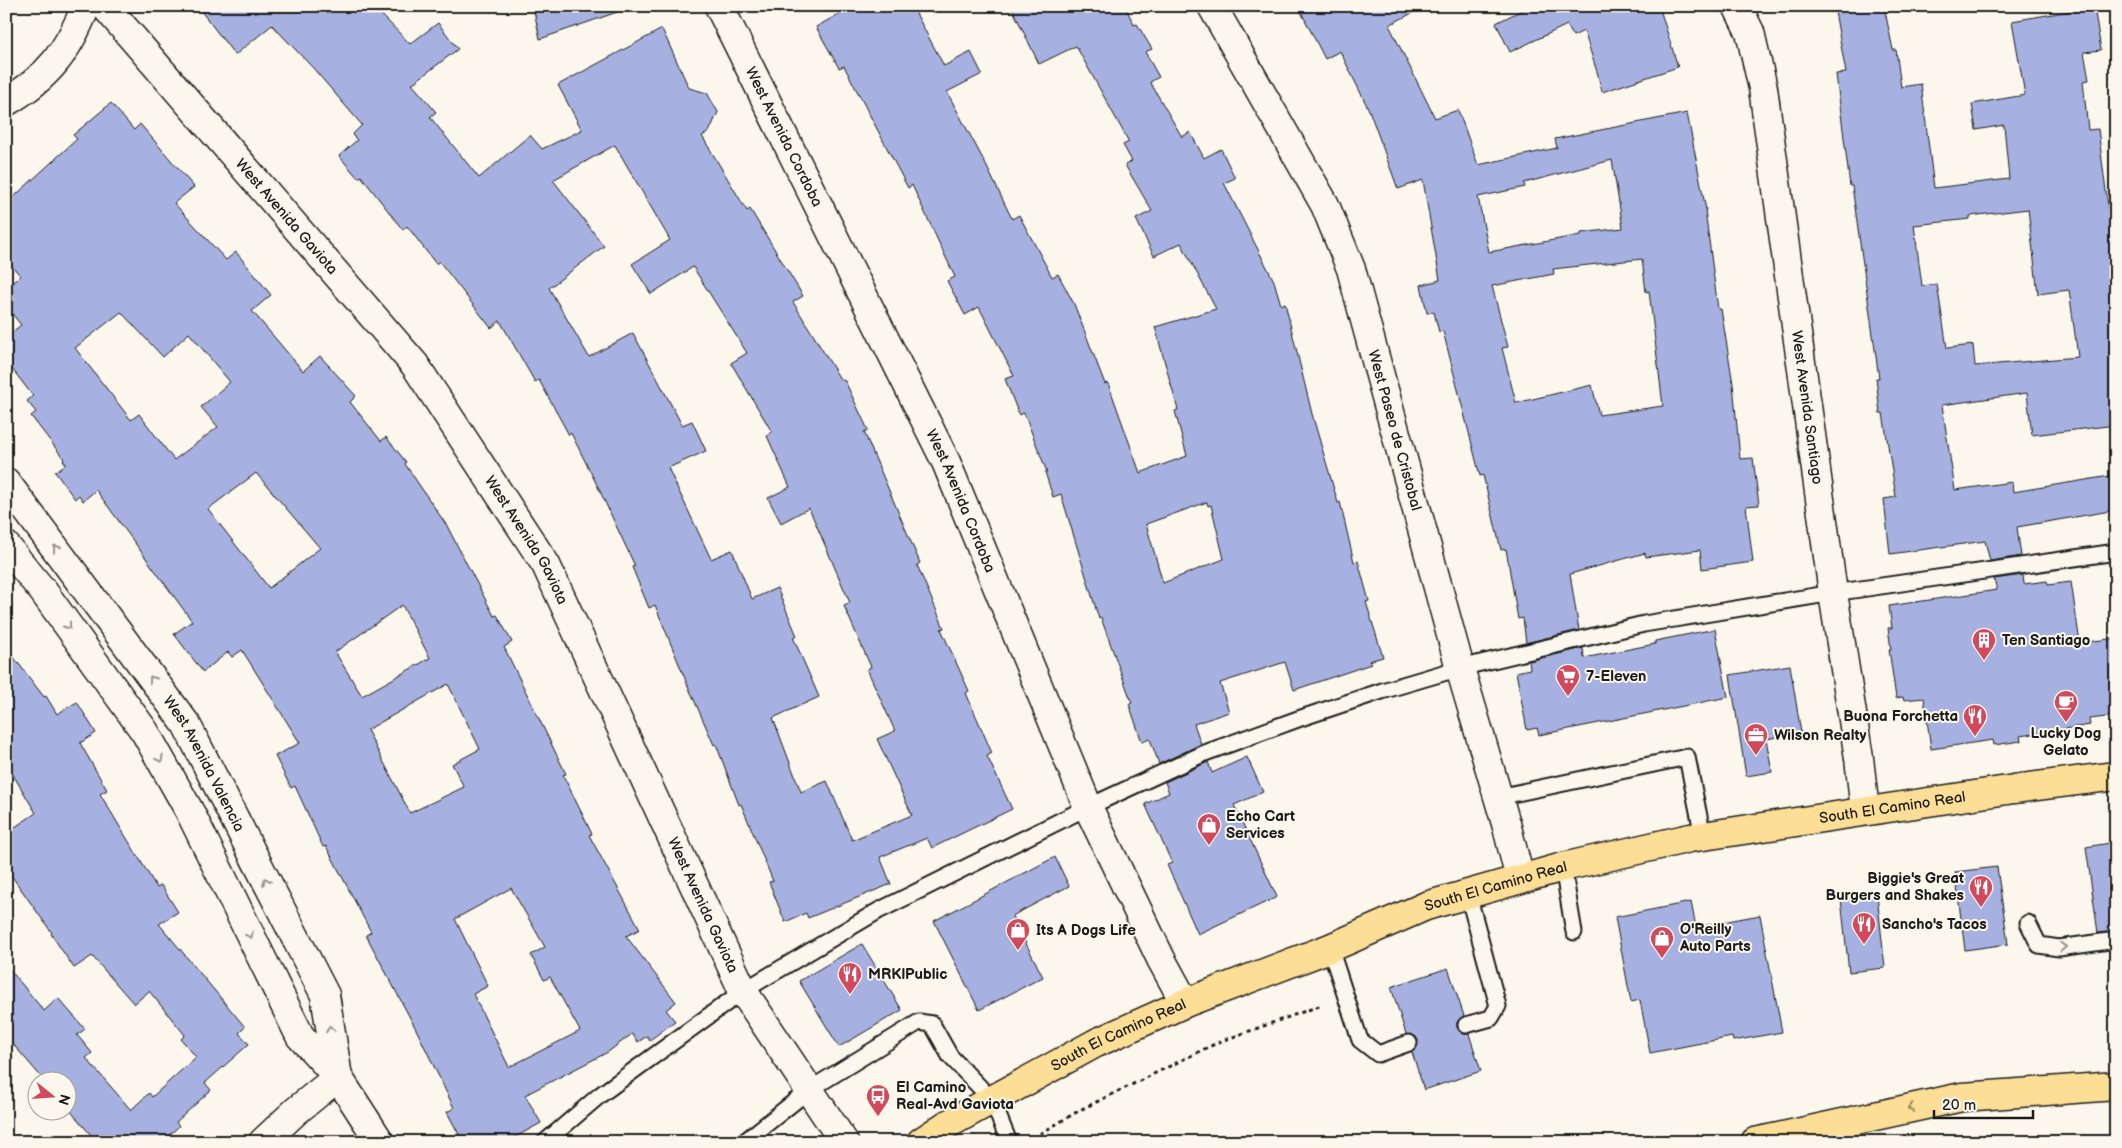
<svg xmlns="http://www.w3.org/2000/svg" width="2122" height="1148" font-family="'Balsamiq Sans',sans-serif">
<rect width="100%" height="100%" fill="#fbf7ec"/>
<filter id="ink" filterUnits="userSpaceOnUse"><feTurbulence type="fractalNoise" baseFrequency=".02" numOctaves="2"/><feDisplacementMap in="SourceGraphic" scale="10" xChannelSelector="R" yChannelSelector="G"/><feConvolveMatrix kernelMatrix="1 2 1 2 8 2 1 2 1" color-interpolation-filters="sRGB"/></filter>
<g filter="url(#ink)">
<g fill="#a7b1e1" stroke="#1c1c1c" fill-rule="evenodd">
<path d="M 197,6 L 373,6 L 410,44 L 438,23 L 458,49 L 412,84 L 436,112 L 430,117 L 479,178 L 530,135 L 542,149 L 582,130 L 558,85 L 662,29 L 689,88 L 707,93 L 718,112 L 709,132 L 702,136 L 747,211 L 750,209 L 803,296 L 793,302 L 840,379 L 845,381 L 868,430 L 864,432 L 920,563 L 917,565 L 944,628 L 941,629 L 969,691 L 966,693 L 992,753 L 987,756 L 1012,809 L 932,848 L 927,838 L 880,857 L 891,884 L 808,918 L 806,913 L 785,922 L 769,882 L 773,881 L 741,804 L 739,805 L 716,744 L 714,745 L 688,686 L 655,605 L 649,608 L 632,567 L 635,566 L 598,487 L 571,433 L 569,435 L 539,380 L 535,382 L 500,321 L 491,328 L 439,261 L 436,264 L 407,226 L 403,230 L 361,176 L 358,178 L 339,156 L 357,140 L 352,135 L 362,125 L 313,68 L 272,25 L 235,55 ZM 615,145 L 670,240 L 632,264 L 651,294 L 693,267 L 747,353 L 731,363 L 772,432 L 767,436 L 790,487 L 768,498 L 781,523 L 809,508 L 850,603 L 844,606 L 871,667 L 867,669 L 895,731 L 877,739 L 912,815 L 852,840 L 827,781 L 801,792 L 773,718 L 819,697 L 793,637 L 797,636 L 777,588 L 752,599 L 732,550 L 711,559 L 668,468 L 706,451 L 692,421 L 682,425 L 633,333 L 589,357 L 549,288 L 604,246 L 553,180 Z"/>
<path d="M 533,6 L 622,6 L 623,10 L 540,39 Z"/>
<path d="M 853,6 L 912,6 L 944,66 L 971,52 L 982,74 L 947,92 L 984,161 L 1012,219 L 1019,215 L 1052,277 L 1058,274 L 1074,304 L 1105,384 L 1108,383 L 1140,473 L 1187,456 L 1175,411 L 1178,410 L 1155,327 L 1216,309 L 1181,243 L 1154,256 L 1136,219 L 1152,211 L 1125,165 L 1132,161 L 1123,145 L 1129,142 L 1076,46 L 1039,64 L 1011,6 L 1125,6 L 1134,25 L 1137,24 L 1152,49 L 1145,52 L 1159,77 L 1150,82 L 1182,137 L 1190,132 L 1204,158 L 1221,149 L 1235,178 L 1224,183 L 1274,281 L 1281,305 L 1285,303 L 1312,414 L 1338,503 L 1340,502 L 1354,562 L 1358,561 L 1369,601 L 1366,602 L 1383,657 L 1369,661 L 1371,664 L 1294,690 L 1285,662 L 1220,683 L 1229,712 L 1194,724 L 1201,744 L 1159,764 L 1150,739 L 1142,742 L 1129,704 L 1132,703 L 1101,618 L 1099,619 L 1061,494 L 1053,497 L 1045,472 L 1047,472 L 1024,413 L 1019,415 L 1005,379 L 1014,376 L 979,307 L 965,315 L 947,281 L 955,277 L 912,185 L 908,188 L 844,66 L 839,68 L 816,27 ZM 1207,502 L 1208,506 L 1211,505 L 1224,559 L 1163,583 L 1146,524 Z"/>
<path d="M 1298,6 L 1426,6 L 1389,25 L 1435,118 L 1458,110 L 1478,165 L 1557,148 L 1555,139 L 1687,113 L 1706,210 L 1705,210 L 1718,309 L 1721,309 L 1733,384 L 1740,459 L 1753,458 L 1759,505 L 1746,506 L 1753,562 L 1702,569 L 1700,550 L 1646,557 L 1645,553 L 1570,574 L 1579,630 L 1526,643 L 1523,618 L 1518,619 L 1506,549 L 1501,550 L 1483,475 L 1480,476 L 1443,331 L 1439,332 L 1434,312 L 1427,313 L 1421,285 L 1440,280 L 1423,180 L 1398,189 L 1369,110 L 1340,51 L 1325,59 ZM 1612,160 L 1623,228 L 1581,233 L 1581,235 L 1489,252 L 1478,197 L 1525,187 L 1524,183 ZM 1642,259 L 1646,292 L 1649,291 L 1663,406 L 1599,415 L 1592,385 L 1516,403 L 1502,348 L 1508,347 L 1492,286 L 1554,274 L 1553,269 Z"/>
<path d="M 1530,6 L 1659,6 L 1678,67 L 1602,92 L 1598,75 L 1584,31 L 1573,36 L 1567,25 L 1510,52 L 1496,23 Z"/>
<path d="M 1834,6 L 1884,6 L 1893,50 L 1896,50 L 1901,87 L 1921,84 L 1934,188 L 2009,179 L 2004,125 L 1976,130 L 1972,104 L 2025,95 L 2012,21 L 2094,7 L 2101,50 L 2084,52 L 2089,80 L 2083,81 L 2088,130 L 2098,129 L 2112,238 L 2116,237 L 2116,425 L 2032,435 L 2027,393 L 1942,405 L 1955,490 L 2012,482 L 2013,492 L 2116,475 L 2116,510 L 2017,527 L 2021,556 L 1990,561 L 1985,541 L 1890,554 L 1884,499 L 1896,497 L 1883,413 L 1880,413 L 1876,378 L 1879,378 L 1852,186 L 1850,186 L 1836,74 L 1846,73 ZM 2028,209 L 2038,294 L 2069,290 L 2078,357 L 1975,366 L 1973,345 L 1947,348 L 1937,284 L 1922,286 L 1914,225 L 1970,219 L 1970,216 Z"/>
<path d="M 111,103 L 134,130 L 140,124 L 194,187 L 174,203 L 226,260 L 236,252 L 271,295 L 252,311 L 303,371 L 320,356 L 356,396 L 350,402 L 381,441 L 386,437 L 406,462 L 405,464 L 447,526 L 494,616 L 497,615 L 512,642 L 504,647 L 566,774 L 563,775 L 592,834 L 589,835 L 640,929 L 626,936 L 676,1002 L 666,1010 L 675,1021 L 650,1040 L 647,1036 L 638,1042 L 632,1034 L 608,1052 L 525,1095 L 541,1123 L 506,1142 L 463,1142 L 447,1112 L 454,1108 L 416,1029 L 366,935 L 371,932 L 326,846 L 323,847 L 295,786 L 291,788 L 275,756 L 300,743 L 242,650 L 232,657 L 228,652 L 203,672 L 174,634 L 192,621 L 96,490 L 83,501 L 79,495 L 75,499 L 55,472 L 66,464 L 63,460 L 64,459 L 31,416 L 36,412 L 27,401 L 33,396 L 6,361 L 6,337 L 21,325 L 6,306 L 6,287 L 21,276 L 6,260 L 6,204 L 77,139 L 73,135 ZM 121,312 L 163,357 L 189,333 L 230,382 L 201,407 L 218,427 L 174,460 L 139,414 L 131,420 L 75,348 ZM 256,473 L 320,548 L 269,588 L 208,509 ZM 402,605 L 430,658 L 362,696 L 335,652 ZM 448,684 L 480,749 L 452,764 L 464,787 L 410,813 L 367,730 ZM 511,888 L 545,947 L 531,955 L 544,980 L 550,977 L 580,1031 L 509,1067 L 473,994 L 488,986 L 455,919 Z"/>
<path d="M 2023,575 L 2024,584 L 2047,581 L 2048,585 L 2071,582 L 2080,643 L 2116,638 L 2116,716 L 2089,719 L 2090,725 L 2020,736 L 2021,741 L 1994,745 L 1993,740 L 1931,749 L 1924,698 L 1904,700 L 1903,697 L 1896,698 L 1889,649 L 1891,649 L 1888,628 L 1892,628 L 1889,606 L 1997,590 L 1994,579 Z"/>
<path d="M 1715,629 L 1728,697 L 1539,735 L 1537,728 L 1527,730 L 1516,672 L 1530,669 L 1529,661 L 1583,648 L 1584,658 L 1655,644 L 1655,641 Z"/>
<path d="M 6,647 L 44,697 L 46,696 L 57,714 L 77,702 L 96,733 L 80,743 L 107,790 L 100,794 L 157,888 L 161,885 L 178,912 L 159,924 L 245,1027 L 239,1033 L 249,1044 L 205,1083 L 211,1090 L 176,1122 L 179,1126 L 162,1142 L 97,1142 L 68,1108 L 68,1080 L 44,1080 L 6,1036 L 6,965 L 44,1011 L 58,998 L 85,1029 L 77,1035 L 92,1053 L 86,1058 L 131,1110 L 149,1093 L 152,1097 L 196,1057 L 181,1039 L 185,1035 L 149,991 L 134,1004 L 92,956 L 74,968 L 51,934 L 52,933 L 6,868 L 6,833 L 36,813 L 6,763 Z"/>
<path d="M 1790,665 L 1801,733 L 1766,739 L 1772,772 L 1746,776 L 1730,675 Z"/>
<path d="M 1247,757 L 1263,792 L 1234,805 L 1277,897 L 1198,934 L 1167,865 L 1172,863 L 1145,804 L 1169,793 L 1165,782 L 1208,762 L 1212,773 Z"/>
<path d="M 2116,842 L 2116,931 L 2098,933 L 2086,847 Z"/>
<path d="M 1055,857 L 1069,886 L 1012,916 L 1043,977 L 979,1010 L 934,921 Z"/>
<path d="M 1997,867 L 2008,944 L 1965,950 L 1955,872 Z"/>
<path d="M 1877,895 L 1885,968 L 1849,972 L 1841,899 Z"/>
<path d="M 1691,902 L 1696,927 L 1760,915 L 1782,1032 L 1733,1041 L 1732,1037 L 1650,1053 L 1640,1000 L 1631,1002 L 1615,917 Z"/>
<path d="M 862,944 L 902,1010 L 839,1047 L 799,981 Z"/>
<path d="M 1448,968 L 1464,1016 L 1457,1022 L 1457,1028 L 1463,1034 L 1469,1034 L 1481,1071 L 1424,1090 L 1412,1052 L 1416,1049 L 1418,1040 L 1415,1036 L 1406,1034 L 1391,987 Z"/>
</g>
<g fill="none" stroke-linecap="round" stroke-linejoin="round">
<g stroke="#1c1c1c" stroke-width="19">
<g id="service">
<path d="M 1498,797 L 1687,757 L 1703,836"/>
<path d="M 1563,867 L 1574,932"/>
<path d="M 2028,923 L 2039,945 L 2059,948 L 2116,940"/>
<path d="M 1330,948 L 1360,1040 L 1378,1054 L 1409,1043"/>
<path d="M 1466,1025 L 1491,1018 L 1498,1006 L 1468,894"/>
<path d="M 545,1142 L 600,1095 L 743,991 L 878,911 L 1088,807 L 1205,753 L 1298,719 L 1382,691 L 1460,668 L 1644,624 L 1833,593 L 2116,552"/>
<path d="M 744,1142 L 809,1090 L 919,1022 L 932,1024 L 950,1056 L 992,1100 L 1009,1142"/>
</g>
</g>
<g stroke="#1c1c1c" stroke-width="31">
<g id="minor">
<path id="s1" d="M 105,6 L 415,365 L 546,565 L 743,991 L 844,1142"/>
<path id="s2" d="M 719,6 L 946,462 L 1088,807 L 1161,959 L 1185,1003"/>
<path id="s3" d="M 1212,6 L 1325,205 L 1351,269 L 1460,668 L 1507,827 L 1520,879"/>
<path id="s4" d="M 1737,6 L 1750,32 L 1763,88 L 1833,593 L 1859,758 L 1865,811"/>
</g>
</g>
<g stroke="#1c1c1c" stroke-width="31">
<path id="tertiary" d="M 6,102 C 49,77 68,51 86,6"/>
</g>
<g stroke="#1c1c1c" stroke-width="31">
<g id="secondary">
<path id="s5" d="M 6,482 L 186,724 L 325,995 L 338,1077"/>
<path d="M 6,546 L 43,591 L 145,732 L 190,812 L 300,1036 L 338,1077 L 380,1142"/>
<path d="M 263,1142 L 296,1111 L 338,1077"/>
</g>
</g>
<g stroke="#1c1c1c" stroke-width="31">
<g id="primary">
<path id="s6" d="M 921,1142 L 948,1124 L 1096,1043 L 1185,1003 L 1330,948 L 1426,906 L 1563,867 L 1690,838 L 2014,789 L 2116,776"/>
</g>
</g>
<g stroke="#1c1c1c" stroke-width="31">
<path id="motorway" d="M 1755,1142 L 1962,1097 L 2116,1086"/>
</g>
<path stroke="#1c1c1c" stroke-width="3" stroke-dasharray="4 4" stroke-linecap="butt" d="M 1033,1138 L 1080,1110 L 1219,1042 L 1322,1005"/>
<use href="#service" stroke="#fbf7ec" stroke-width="15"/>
<use href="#minor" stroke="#fbf7ec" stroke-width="28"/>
<use href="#tertiary" stroke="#fbf7ec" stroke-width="28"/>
<use href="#secondary" stroke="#fbf7ec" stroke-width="28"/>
<use href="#primary" stroke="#fdde96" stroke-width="28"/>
<use href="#motorway" stroke="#fdde96" stroke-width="28"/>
</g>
<defs><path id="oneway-chevron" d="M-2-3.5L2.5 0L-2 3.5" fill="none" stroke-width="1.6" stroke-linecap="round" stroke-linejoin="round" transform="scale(1.25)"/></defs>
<g stroke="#97948e">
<use href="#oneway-chevron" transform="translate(56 548) rotate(-127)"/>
<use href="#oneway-chevron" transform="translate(68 626) rotate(54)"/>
<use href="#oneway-chevron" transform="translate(152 679) rotate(-126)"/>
<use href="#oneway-chevron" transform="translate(160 759) rotate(61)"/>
<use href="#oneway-chevron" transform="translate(266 881) rotate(-117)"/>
<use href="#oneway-chevron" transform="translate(250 935) rotate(64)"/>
<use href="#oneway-chevron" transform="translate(2063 947) rotate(-3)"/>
<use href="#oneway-chevron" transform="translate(330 1029) rotate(-99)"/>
</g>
<use stroke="#98875f" href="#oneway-chevron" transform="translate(1911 1108) rotate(168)"/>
</g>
<defs>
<g id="building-pin" transform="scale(1.25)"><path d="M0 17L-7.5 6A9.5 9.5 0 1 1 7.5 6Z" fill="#d1495b" stroke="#fbf7ec"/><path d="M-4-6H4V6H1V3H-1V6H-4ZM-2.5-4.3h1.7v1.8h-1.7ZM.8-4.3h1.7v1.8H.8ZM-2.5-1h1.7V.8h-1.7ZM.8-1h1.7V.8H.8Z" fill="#fff"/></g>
<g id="supermarket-pin" transform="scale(1.25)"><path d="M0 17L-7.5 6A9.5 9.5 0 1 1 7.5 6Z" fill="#d1495b" stroke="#fbf7ec"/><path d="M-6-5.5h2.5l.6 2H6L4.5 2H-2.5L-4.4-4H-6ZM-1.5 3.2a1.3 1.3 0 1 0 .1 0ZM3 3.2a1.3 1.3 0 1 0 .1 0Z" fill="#fff"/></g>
<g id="cafe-pin" transform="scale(1.25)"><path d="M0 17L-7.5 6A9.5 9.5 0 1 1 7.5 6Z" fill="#d1495b" stroke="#fbf7ec"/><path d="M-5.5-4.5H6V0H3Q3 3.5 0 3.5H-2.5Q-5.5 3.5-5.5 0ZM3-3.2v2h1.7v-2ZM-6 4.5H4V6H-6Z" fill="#fff"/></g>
<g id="restaurant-pin" transform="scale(1.25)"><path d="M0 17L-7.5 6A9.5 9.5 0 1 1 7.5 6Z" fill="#d1495b" stroke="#fbf7ec"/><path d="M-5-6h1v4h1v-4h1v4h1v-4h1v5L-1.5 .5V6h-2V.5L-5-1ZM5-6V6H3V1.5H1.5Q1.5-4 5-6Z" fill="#fff"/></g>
<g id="office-pin" transform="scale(1.25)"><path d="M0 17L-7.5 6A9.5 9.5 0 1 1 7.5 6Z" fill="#d1495b" stroke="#fbf7ec"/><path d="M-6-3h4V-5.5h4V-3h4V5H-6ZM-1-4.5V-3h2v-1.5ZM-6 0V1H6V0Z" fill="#fff"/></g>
<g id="shop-pin" transform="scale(1.25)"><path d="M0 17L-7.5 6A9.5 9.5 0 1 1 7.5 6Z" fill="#d1495b" stroke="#fbf7ec"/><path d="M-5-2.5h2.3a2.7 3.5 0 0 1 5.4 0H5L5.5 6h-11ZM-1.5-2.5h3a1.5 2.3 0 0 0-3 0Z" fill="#fff"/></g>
<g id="bus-pin" transform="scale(1.25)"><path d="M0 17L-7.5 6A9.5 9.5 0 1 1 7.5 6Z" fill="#d1495b" stroke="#fbf7ec"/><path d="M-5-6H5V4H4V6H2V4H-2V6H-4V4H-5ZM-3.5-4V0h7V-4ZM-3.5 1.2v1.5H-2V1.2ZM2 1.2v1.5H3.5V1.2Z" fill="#fff"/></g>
</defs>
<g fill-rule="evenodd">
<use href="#building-pin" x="1984" y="640"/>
<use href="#supermarket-pin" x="1568" y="676"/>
<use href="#cafe-pin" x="2066" y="702"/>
<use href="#restaurant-pin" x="1975" y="716"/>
<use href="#office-pin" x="1756" y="735"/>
<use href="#shop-pin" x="1209" y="825"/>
<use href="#restaurant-pin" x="1981" y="887"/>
<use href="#restaurant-pin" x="1864" y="924"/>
<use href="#shop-pin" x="1018" y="930"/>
<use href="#shop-pin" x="1662" y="938"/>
<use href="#restaurant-pin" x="850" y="974"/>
<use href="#bus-pin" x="878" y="1096"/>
</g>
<g text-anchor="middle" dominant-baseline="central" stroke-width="4" stroke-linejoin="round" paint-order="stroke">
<g font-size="15" fill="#1c1c1c" stroke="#fbf7ec">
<text stroke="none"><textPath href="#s2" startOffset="146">West Avenida Cordoba</textPath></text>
<text stroke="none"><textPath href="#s1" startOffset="278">West Avenida Gaviota</textPath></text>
<text stroke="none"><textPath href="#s4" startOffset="409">West Avenida Santiago</textPath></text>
<text stroke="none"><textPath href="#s3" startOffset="465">West Paseo de Cristobal</textPath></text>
<text stroke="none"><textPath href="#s2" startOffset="551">West Avenida Cordoba</textPath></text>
<text stroke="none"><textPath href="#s1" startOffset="682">West Avenida Gaviota</textPath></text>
<text stroke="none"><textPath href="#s5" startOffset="345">West Avenida Valencia</textPath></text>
<text stroke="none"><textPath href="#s6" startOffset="1036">South El Camino Real</textPath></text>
<text stroke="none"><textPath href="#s6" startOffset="631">South El Camino Real</textPath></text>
<text stroke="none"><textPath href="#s1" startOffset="1088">West Avenida Gaviota</textPath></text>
<text stroke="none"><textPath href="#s6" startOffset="225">South El Camino Real</textPath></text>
</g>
<g font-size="15" font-weight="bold" fill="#1c1c1c" stroke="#fbf7ec" text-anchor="start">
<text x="2002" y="640">Ten Santiago</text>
<text x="1586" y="676">7-Eleven</text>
<text x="1958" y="716" text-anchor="end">Buona Forchetta</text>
<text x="2066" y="733" text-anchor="middle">Lucky Dog<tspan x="2066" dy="17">Gelato</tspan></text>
<text x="1774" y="735">Wilson Realty</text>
<text x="1226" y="816">Echo Cart<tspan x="1226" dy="17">Services</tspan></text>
<text x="1964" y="878" text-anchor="end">Biggie's Great<tspan x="1964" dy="17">Burgers and Shakes</tspan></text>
<text x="1882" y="924">Sancho's Tacos</text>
<text x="1680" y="929">O'Reilly<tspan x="1680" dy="17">Auto Parts</tspan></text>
<text x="1036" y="930">Its A Dogs Life</text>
<text x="868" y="974">MRK|Public</text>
<text x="896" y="1087">El Camino<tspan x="896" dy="17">Real-Avd Gaviota</tspan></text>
</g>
</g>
<rect width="2122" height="1148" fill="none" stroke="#fbf7ec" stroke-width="25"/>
<rect x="12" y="12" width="2097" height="1123" fill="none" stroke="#1c1c1c" stroke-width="2" filter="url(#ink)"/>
<g transform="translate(52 1096) rotate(107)"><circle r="24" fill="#fbf7ec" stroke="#a29f99"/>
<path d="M0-4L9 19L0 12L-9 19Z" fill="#d1495b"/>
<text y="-8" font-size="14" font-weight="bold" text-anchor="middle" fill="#1c1c1c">N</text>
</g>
<path d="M1934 1110v8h99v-8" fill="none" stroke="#1c1c1c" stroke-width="2.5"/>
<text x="1942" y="1110" font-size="15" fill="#1c1c1c" stroke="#fbf7ec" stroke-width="4" paint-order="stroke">20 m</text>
</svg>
